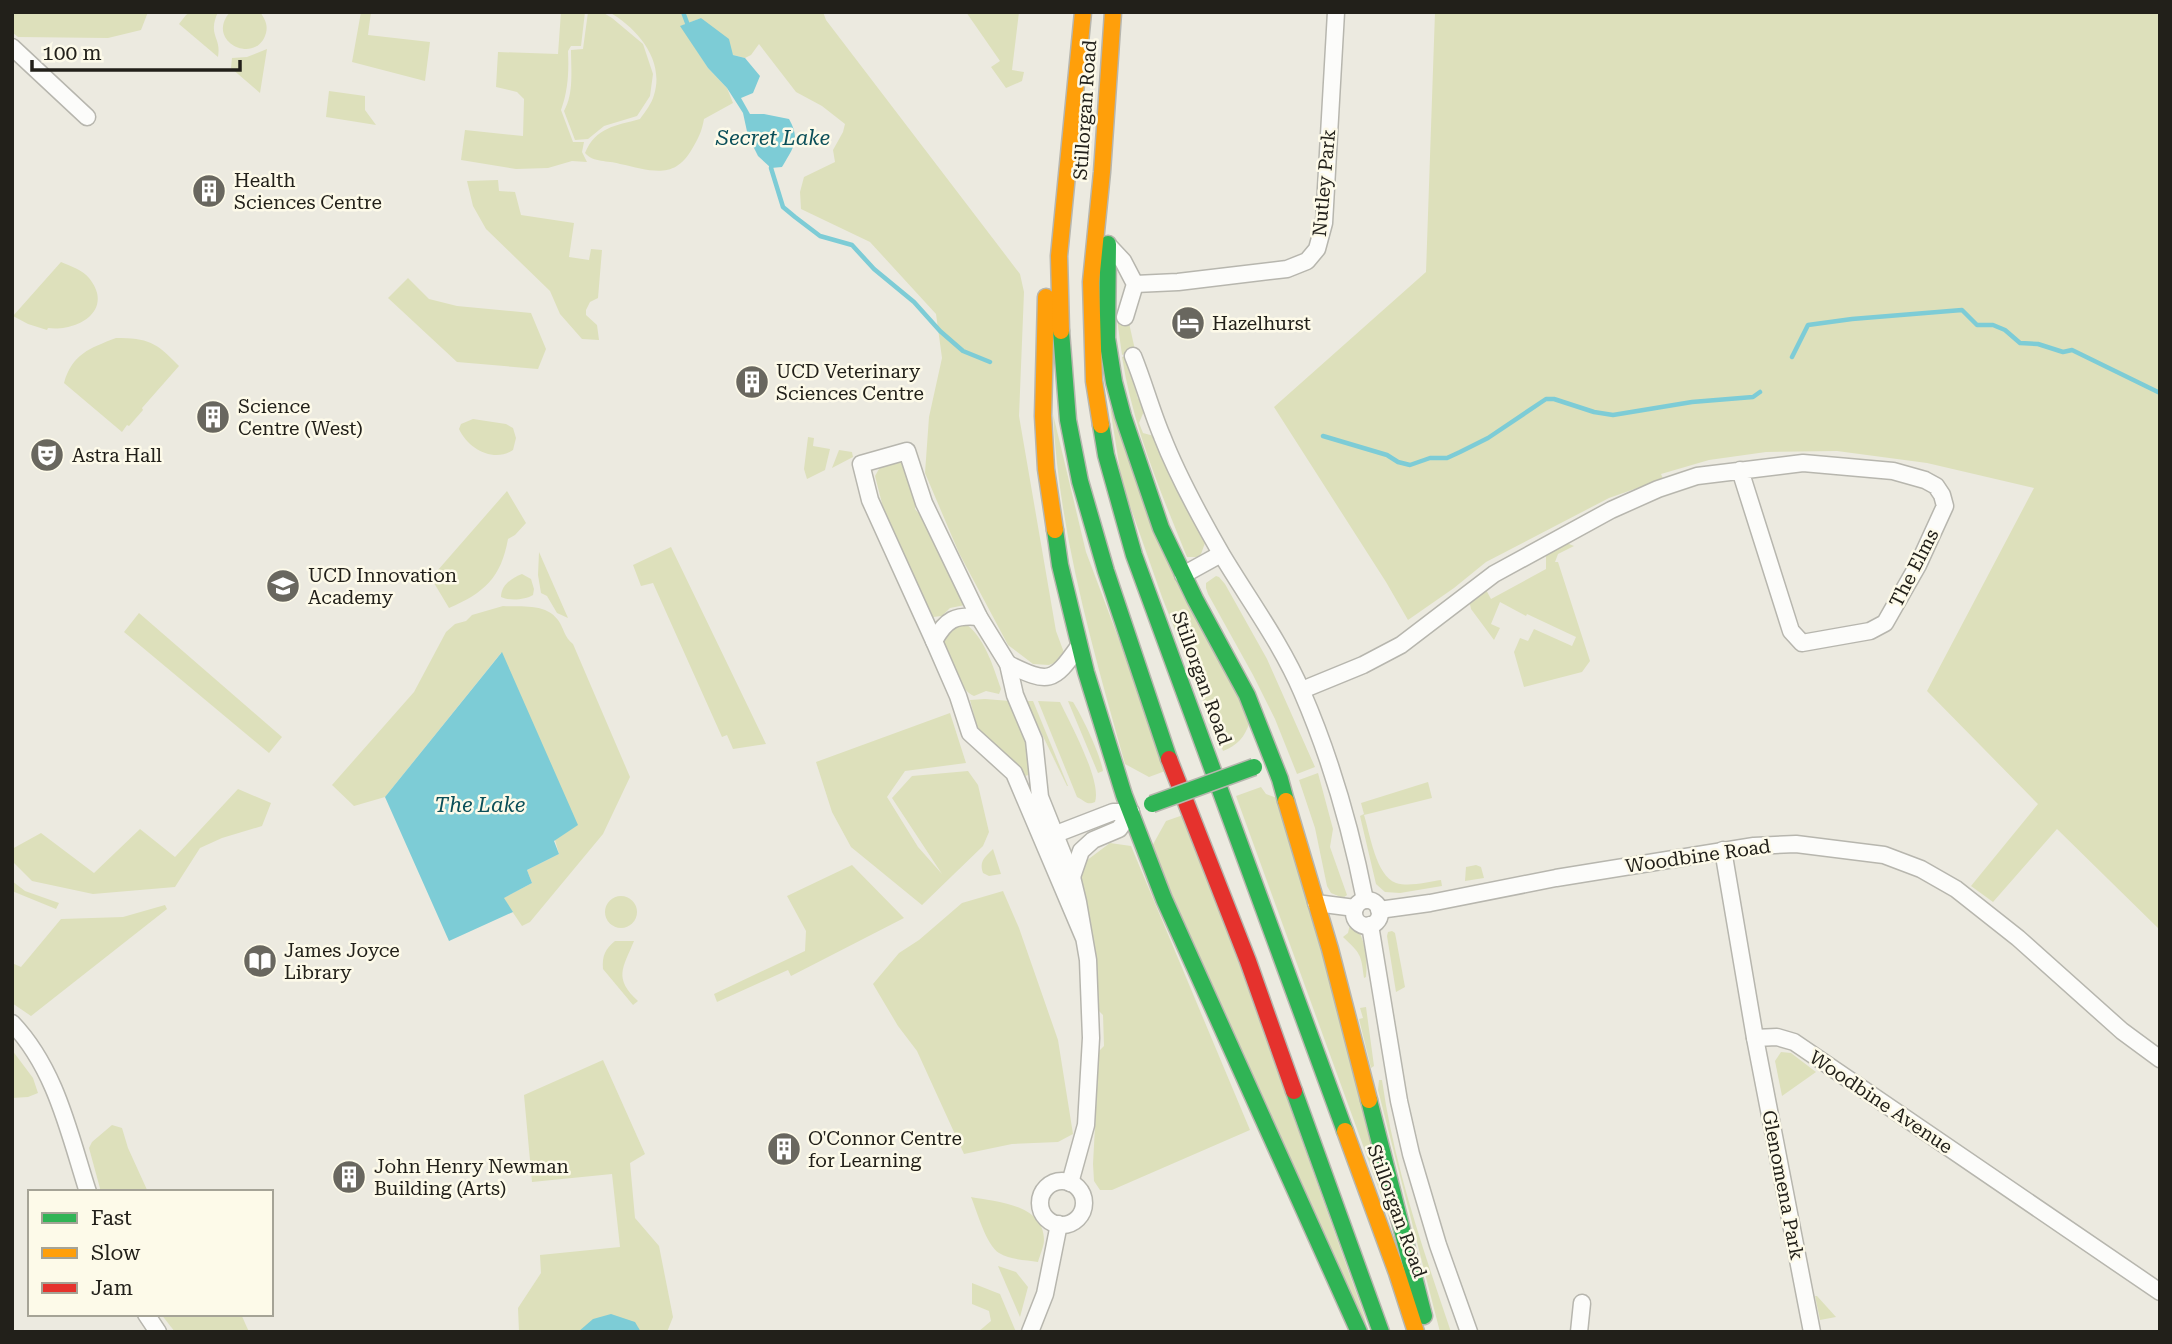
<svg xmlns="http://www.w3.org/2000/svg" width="2172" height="1344" font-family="'Roboto Serif',serif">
<rect width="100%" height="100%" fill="#eceae0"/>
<g fill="#dde0bb">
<path d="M 12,12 L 148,12 L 141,30 L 108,38 L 18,37 L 12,32 Z"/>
<path d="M 191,12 L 218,12 C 207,36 222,37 218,57 L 179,24 L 186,15 Z"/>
<path d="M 230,12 L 260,12 C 265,19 268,25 266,33 C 257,66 204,42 230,12 Z"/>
<path d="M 361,12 L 371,12 L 368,35 L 430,42 L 425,81 L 352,62 Z"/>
<path d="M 561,12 L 585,12 L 581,46 L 571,46 L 568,51 C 569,72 568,91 561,110 L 573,142 L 584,142 L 582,152 L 587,162 L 572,161 L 548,168 L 516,169 L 461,160 L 465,130 L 523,136 L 524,99 L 517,92 L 496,87 L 498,52 L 558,54 Z"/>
<path d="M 588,12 L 602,12 L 612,18 L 643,44 L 653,74 L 650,96 L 637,116 L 604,126 L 588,139 L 575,140 L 564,111 C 574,93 571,70 571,50 L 583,49 Z"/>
<path d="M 609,12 L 823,12 L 826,20 L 1020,274 L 1024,292 L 1019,416 L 1056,631 L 1066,658 L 1049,665 L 1033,664 L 1008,645 L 959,553 L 925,473 L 929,417 L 942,358 L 936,314 L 870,242 L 801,209 L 800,192 L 804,177 L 835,162 L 833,150 L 843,132 L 845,124 L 822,106 L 796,92 L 759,44 L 751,55 L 745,58 L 733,55 L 701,18 L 681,26 L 708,68 L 727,88 L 733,103 L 704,119 C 702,131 698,139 692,149 C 674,181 650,170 620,164 C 607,160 594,163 585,153 C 596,127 615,126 640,119 C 645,112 652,103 654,95 C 665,60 637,28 609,12 Z"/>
<path d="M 966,12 L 1019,12 L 1012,70 L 1024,72 L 1022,81 L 1006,88 L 991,67 L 1000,61 Z"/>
<path d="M 1435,12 L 2160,12 L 2160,930 L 2057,829 L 1993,902 L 1971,886 L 2038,804 L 1927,691 L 2034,488 L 1927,463 L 1837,451 L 1766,452 L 1709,460 L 1661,474 L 1663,479 L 1609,498 L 1486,562 L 1454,588 L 1408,620 L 1386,582 L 1274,407 L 1426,272 Z"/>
<path d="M 267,49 L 260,93 L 231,68 L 232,58 L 247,57 Z"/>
<path d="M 329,91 L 365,96 L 365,110 L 376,125 L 326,117 Z"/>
<path d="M 498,180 L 499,191 L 515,192 L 521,215 L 574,223 L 569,257 L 589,260 L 591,249 L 602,250 L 598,298 L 590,302 L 586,310 L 586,315 L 597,325 L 599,340 L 582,339 L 560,314 L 550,291 L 486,229 L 473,206 L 467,181 Z"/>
<path d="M 61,262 C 70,266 83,270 89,278 C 115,310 78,332 48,328 L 47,330 L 28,324 L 13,316 Z"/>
<path d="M 408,278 L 429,299 L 457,306 L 531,313 L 546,349 L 538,369 L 457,362 L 388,298 Z"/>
<path d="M 1117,319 L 1129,323 L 1135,350 L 1122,355 Z"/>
<path d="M 116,338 C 148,338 156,342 179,366 L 142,408 L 143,410 L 129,426 L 127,425 L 122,432 L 64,383 C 72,354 90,348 116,338 Z"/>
<path d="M 1126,356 L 1138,399 L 1140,399 L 1144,411 L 1139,423 L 1143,433 L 1154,436 L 1205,543 L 1201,554 L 1197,557 L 1187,557 C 1161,493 1133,427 1122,357 Z"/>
<path d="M 1110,407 L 1250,721 C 1245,737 1238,745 1223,751 L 1162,597 L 1122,483 Z"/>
<path d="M 1053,414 L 1086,552 L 1168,770 L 1149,777 L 1125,764 C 1093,649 1059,534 1053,414 Z"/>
<path d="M 473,419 L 506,424 L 513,428 L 516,438 L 513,450 C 494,463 468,449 459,429 L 461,424 Z"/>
<path d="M 808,437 L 814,438 L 813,446 L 830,449 L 825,470 L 807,479 L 804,469 Z"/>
<path d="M 839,450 L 852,452 L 853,457 L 832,468 Z"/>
<path d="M 898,457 L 908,466 L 916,500 L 915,509 L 927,523 L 965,605 L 950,608 L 942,616 L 924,618 L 896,558 L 875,476 L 883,462 Z"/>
<path d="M 507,491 L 526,523 L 515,535 L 508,539 C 501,578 484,593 449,608 L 431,578 Z"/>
<path d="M 1564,542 L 1574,546 L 1558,554 L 1555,562 L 1558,562 L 1590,661 L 1582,672 L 1524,687 L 1514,652 L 1520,638 L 1528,641 L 1534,629 L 1572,646 L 1576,637 L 1527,614 L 1526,616 L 1500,602 L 1491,624 L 1500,628 L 1494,640 L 1471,609 L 1469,600 L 1484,586 L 1491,599 L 1546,569 L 1546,550 Z"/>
<path d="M 671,547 L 766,744 L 733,749 L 727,735 L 722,737 L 653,583 L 641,586 L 633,565 Z"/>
<path d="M 539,552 L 568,618 L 557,613 L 547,596 L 541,593 L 538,575 Z"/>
<path d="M 522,574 L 531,579 L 534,589 L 533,595 C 525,600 509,601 501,597 C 501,585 512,578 522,574 Z"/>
<path d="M 1216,576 L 1219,577 L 1225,584 L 1267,659 L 1315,767 L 1297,774 L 1275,719 L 1253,675 L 1208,594 L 1206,588 L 1206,583 Z"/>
<path d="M 503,606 C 521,607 546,603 558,620 C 564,628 564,637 573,644 L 630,777 L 603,834 L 530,922 L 522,926 L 503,898 L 532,883 L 527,870 L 559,854 L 501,653 L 385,797 L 354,806 L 332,785 L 414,692 L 446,632 L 455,624 L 466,621 L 472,615 Z"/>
<path d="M 139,613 L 282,737 L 269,753 L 124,632 Z"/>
<path d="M 963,622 C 984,635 993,666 1001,689 L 999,694 L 986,691 L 974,696 C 961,691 946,659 944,644 C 943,641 945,637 946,633 Z"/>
<path d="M 985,699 L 1010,701 L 1028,738 L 1032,774 L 1021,777 L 978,730 L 970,700 Z"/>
<path d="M 1026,701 L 1033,701 L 1068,786 L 1067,786 Z"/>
<path d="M 1038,701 L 1060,702 C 1070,723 1102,781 1095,802 C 1087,806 1084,800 1077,797 Z"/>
<path d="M 1068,701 L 1073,702 C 1083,718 1100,754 1103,771 L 1098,773 Z"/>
<path d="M 950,713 L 966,763 L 905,771 L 887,797 L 918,847 L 942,874 L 892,798 L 912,776 L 968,771 L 978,785 L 989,832 L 983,846 L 922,905 L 851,847 L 832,812 L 816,762 Z"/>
<path d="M 1318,773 L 1333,829 L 1330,847 L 1347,895 L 1343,898 L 1331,893 L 1327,886 L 1315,828 L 1299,780 Z"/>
<path d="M 1428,782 L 1432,798 L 1364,815 C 1370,834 1376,876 1396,883 C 1409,887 1428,882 1441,880 L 1442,886 L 1400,893 L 1385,892 L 1376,884 L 1360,816 L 1364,814 L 1361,803 Z"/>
<path d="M 1261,787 L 1266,794 L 1280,799 L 1405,1261 L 1236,796 Z"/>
<path d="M 238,789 L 271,803 L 262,826 L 222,838 L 200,848 L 175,887 L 93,894 L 32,881 L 12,861 L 12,849 L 41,833 L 94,873 L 140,829 L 175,857 Z"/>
<path d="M 1186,814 L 1364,1315 L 1368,1332 L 1151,848 L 1166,821 Z"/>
<path d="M 1110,843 L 1131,846 L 1250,1130 L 1112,1190 L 1100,1190 L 1094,1181 L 1093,1164 L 1099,1051 L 1104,1046 L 1103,1015 L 1098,1010 L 1097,971 L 1079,881 L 1086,861 Z"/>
<path d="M 993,849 L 1001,874 L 989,876 L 983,873 C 979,861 985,857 993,849 Z"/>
<path d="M 852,865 L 904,918 L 791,976 L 788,970 L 717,1002 L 714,994 L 805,951 L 806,931 L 787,896 Z"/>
<path d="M 1476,865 L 1481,867 L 1484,878 L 1465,881 L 1466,867 Z"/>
<path d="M 12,881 L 25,891 L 59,903 L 56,909 L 12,891 Z"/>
<path d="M 1003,891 L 1019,928 L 1058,1040 L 1073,1134 L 1058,1142 L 1012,1144 L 964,1154 L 917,1051 L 898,1026 L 873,984 L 899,953 L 919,940 L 962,903 Z"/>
<circle cx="621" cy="912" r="16"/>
<path d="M 165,905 L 167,909 L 31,1016 L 12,1003 L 12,963 L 21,967 L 61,919 L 123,917 Z"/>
<path d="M 1353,922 C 1365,937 1368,958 1366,977 L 1364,978 C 1361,954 1361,954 1343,937 L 1348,933 L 1350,924 Z"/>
<path d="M 1392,931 L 1395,933 L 1405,987 L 1396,992 L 1387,936 L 1388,932 Z"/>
<path d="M 615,941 L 634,941 C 623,968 613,978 638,1001 L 633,1005 L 603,969 C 602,956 605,949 615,941 Z"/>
<path d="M 1366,1007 L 1374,1066 L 1371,1068 L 1359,1019 L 1363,1018 L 1360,1008 Z"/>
<path d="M 12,1050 L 33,1078 L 38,1093 L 28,1097 L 12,1098 Z"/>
<path d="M 1781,1052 L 1791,1053 L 1816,1072 L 1782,1096 L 1775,1061 Z"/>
<path d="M 603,1060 L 645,1154 L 630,1163 L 635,1218 L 659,1246 L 673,1317 L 667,1332 L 519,1332 L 518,1308 L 541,1273 L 540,1255 L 620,1247 L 612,1174 L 532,1182 L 524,1095 Z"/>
<path d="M 1379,1080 L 1382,1080 C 1394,1166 1423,1249 1451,1332 L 1440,1332 L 1378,1090 Z"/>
<path d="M 112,1125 L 122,1128 L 128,1148 L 148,1192 L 101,1192 L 89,1148 L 92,1142 Z"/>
<path d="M 971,1197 C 996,1202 1044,1204 1044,1240 C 1044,1246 1040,1255 1038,1262 C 1026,1260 1010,1260 999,1253 C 986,1245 977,1211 971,1197 Z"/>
<path d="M 998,1266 L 1016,1272 L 1028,1287 L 1020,1317 Z"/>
<path d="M 972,1283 L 1000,1294 L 1016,1332 L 978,1332 L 991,1321 L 989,1311 L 972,1304 Z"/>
<path d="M 1815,1296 L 1817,1296 L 1836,1317 L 1820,1320 Z"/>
<path d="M 161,1314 L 241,1314 L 249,1332 L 175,1332 Z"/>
</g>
<g fill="#7dccd6">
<path d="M 701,18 L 729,39 L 733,55 L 745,58 L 760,76 L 753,93 L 741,98 L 750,114 L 764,114 L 789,119 C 801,140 793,148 782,167 L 771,168 L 758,156 L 748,136 L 743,113 L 727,88 L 708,68 L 680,26 Z"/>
<path d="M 502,652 L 578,825 L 554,841 L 559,854 L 527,870 L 532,883 L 504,898 L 513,912 L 449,941 L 385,797 Z"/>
<path d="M 611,1314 L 635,1322 L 641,1332 L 578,1332 L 593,1319 Z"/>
</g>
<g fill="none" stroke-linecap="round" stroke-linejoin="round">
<g stroke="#7dccd6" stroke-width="4.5">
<path d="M 683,12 L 689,28"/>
<path d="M 772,163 L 771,168 L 783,207 L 795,217 L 820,236 L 852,245 L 874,269 L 914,302 L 940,331 L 963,351 L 990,362"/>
<path d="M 1792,357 L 1808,325 L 1852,319 L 1962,310 L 1977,325 L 1993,325 L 2005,330 L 2020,343 L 2038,344 L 2063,352 L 2072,350 L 2160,393"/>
<path d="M 1323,436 L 1387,455 L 1398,462 L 1410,465 L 1430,458 L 1447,458 L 1460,452 L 1488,438 L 1546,399 L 1554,399 L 1594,412 L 1613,415 L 1692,402 L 1753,397 L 1760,392"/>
</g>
<g stroke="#b7b6ae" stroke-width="19">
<g id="street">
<path d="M 12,47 L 87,117"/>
<path d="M 1108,245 L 1123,261 L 1135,284 L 1125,317"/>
<path d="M 1135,284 L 1178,282 L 1287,269 L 1307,261 L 1317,249 L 1324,223 L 1336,12"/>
<path d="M 1133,356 C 1144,383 1151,410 1162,436 C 1178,477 1200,517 1222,555 C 1249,600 1281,643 1302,692 C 1331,759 1351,829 1365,900"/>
<path d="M 1183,575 L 1221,554"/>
<path d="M 934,641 C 946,619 955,615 979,617"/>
<path d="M 1008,664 C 1049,684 1053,683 1079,646"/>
<path d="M 1302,690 L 1363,665 L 1401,645 L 1494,574 L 1611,510 L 1658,489 L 1697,476 L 1803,463 L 1893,471 L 1925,480 L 1936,486 L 1942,495 L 1945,506 L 1918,565 L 1885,623 L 1870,631 L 1802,643 L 1791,631 L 1740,470"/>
<path d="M 1051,843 L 1056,834 L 1113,812 L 1131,812"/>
<path d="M 1723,850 L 1755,1038 L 1812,1332"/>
<path d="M 1072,877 L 1081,851 L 1093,840 L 1119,829 L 1131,812"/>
<circle cx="1367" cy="913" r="13"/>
<path d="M 1316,903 L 1355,908"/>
<path d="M 1379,910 L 1430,903 L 1556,878 L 1754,846 L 1796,844 L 1884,855 L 1921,869 L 1956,889 L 2018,938 L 2122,1031 L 2160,1059"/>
<path d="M 1370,925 L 1399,1101 L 1411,1154 L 1438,1245 L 1469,1332"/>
<path d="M 12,1023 C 56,1069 69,1133 88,1192"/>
<path d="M 1755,1038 L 1777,1037 L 1794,1042 L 2160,1292"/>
<circle cx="1062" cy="1203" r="22"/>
<path d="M 1070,1183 L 1086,1125 L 1091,1038 L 1088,960 L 1078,902 L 1072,877 L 1040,797 L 1034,740 L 1015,695 L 1008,664 L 979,617 L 924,503 L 907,451 L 861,464 L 870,500 L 934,641 L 958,696 L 970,733 L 1014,773 L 1084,938"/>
<path d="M 146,1314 L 158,1332"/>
<path d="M 1030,1332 L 1045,1294 L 1059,1224"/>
<path d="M 1579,1332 L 1582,1303"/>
</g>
</g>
<g stroke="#b7b6ae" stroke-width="19">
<g id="fast">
<path d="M 1108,244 L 1107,338 L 1114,382 L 1123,416 L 1161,528 L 1195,599 L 1247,695 L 1280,779 L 1286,801"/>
<path d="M 1061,331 L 1068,420 L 1080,481 L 1106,571 L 1169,759"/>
<path d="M 1101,425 L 1106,455 L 1134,555 L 1345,1131"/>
<path d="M 1055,530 L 1060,565 L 1086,672 L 1124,795 L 1164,899 L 1359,1332"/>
<path d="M 1294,1091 L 1381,1332"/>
<path d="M 1369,1100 L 1424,1316"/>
</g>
</g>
<g stroke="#b7b6ae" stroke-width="19">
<g id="slow">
<path d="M 1046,297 L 1043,416 L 1046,469 L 1055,530"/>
<path d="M 1061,331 L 1059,256 L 1083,12"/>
<path d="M 1101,425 L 1094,381 L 1091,282 L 1102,172 L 1113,12"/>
<path d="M 1286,801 L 1330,949 L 1369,1100"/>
<path d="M 1345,1131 L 1397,1273 L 1416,1332"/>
</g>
</g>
<g stroke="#b7b6ae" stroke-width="19">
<path id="jam" d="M 1169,759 L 1248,961 L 1294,1091"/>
</g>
<use href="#street" stroke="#fcfcfa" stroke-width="16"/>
<use href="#fast" stroke="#30b455" stroke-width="16"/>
<use href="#slow" stroke="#ff9f0a" stroke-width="16"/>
<use href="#jam" stroke="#e5322d" stroke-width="16"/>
<g stroke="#b7b6ae" stroke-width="19" stroke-linecap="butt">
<path id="fast-bridge" d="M 1152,804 L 1254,767"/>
</g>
<use href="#fast-bridge" stroke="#30b455" stroke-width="16"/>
</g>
<defs>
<g id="building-disc" transform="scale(1.75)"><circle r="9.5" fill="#69675f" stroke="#fdfae9"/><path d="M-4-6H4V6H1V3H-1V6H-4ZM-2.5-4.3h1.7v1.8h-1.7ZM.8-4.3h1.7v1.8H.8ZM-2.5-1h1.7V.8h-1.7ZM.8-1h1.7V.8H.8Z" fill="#fff"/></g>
<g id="hotel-disc" transform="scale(1.75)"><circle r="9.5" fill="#69675f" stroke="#fdfae9"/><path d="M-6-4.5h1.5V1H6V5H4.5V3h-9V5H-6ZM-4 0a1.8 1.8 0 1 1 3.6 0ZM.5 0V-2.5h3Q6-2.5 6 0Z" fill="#fff"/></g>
<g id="theatre-disc" transform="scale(1.75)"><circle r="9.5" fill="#69675f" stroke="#fdfae9"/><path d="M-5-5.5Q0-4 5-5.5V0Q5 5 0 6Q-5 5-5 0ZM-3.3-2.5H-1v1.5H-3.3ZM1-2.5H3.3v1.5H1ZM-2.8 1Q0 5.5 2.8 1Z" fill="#fff"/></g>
<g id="university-disc" transform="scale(1.75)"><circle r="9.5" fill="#69675f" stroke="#fdfae9"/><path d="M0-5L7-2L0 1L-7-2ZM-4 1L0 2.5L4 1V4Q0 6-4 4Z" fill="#fff"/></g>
<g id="library-disc" transform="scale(1.75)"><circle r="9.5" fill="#69675f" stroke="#fdfae9"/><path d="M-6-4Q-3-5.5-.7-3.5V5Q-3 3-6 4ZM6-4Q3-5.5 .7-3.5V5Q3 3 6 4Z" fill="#fff"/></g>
</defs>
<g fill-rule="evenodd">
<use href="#building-disc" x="209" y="191"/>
<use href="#hotel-disc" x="1188" y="323"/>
<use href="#building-disc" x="752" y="382"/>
<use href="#building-disc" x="213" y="417"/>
<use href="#theatre-disc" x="47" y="455"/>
<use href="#university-disc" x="283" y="586"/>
<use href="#library-disc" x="260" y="961"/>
<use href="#building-disc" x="784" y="1149"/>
<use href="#building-disc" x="349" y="1177"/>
</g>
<g text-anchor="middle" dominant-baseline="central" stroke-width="5" stroke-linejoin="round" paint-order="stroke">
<g font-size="19" fill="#22201a" stroke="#fdfae9">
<text transform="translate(1085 110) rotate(-86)">Stillorgan Road</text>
<text transform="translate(1324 183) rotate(-85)">Nutley Park</text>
<text transform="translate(1914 568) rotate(-63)">The Elms</text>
<text transform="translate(1202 678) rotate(70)">Stillorgan Road</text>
<text transform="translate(1698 856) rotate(-8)">Woodbine Road</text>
<text transform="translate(1881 1102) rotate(34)">Woodbine Avenue</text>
<text transform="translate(1783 1185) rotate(79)">Glenomena Park</text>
<text transform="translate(1397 1211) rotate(70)">Stillorgan Road</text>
</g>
<g font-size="19" fill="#22201a" stroke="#fdfae9" text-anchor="start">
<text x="234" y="180">Health<tspan x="234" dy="22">Sciences Centre</tspan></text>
<text x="1212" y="323">Hazelhurst</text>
<text x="776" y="371">UCD Veterinary<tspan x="776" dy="22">Sciences Centre</tspan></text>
<text x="238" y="406">Science<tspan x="238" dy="22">Centre (West)</tspan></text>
<text x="72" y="455">Astra Hall</text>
<text x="308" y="575">UCD Innovation<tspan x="308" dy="22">Academy</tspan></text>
<text x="284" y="950">James Joyce<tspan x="284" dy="22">Library</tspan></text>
<text x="808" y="1138">O'Connor Centre<tspan x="808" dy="22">for Learning</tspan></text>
<text x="374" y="1166">John Henry Newman<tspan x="374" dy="22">Building (Arts)</tspan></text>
</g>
<g font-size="21" font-style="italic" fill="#0b4f59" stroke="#fdfae9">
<text x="773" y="138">Secret Lake</text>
<text x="480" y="805">The Lake</text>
</g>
</g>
<rect width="2172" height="1344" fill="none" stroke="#22201a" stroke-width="28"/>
<rect x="28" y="1190" width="245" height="126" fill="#fdfae9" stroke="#a5a396" stroke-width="2"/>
<rect x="42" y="1213" width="35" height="10" fill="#30b455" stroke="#a5a396" stroke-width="2"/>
<text x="91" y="1225" font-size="21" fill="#22201a">Fast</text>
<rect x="42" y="1248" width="35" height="10" fill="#ff9f0a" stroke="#a5a396" stroke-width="2"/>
<text x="91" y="1260" font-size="21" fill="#22201a">Slow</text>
<rect x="42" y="1283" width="35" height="10" fill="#e5322d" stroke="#a5a396" stroke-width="2"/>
<text x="91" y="1295" font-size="21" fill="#22201a">Jam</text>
<path d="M32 60v10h208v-10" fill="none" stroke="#22201a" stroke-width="3.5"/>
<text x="42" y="60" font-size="21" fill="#22201a" stroke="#fdfae9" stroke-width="5" paint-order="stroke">100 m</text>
</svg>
